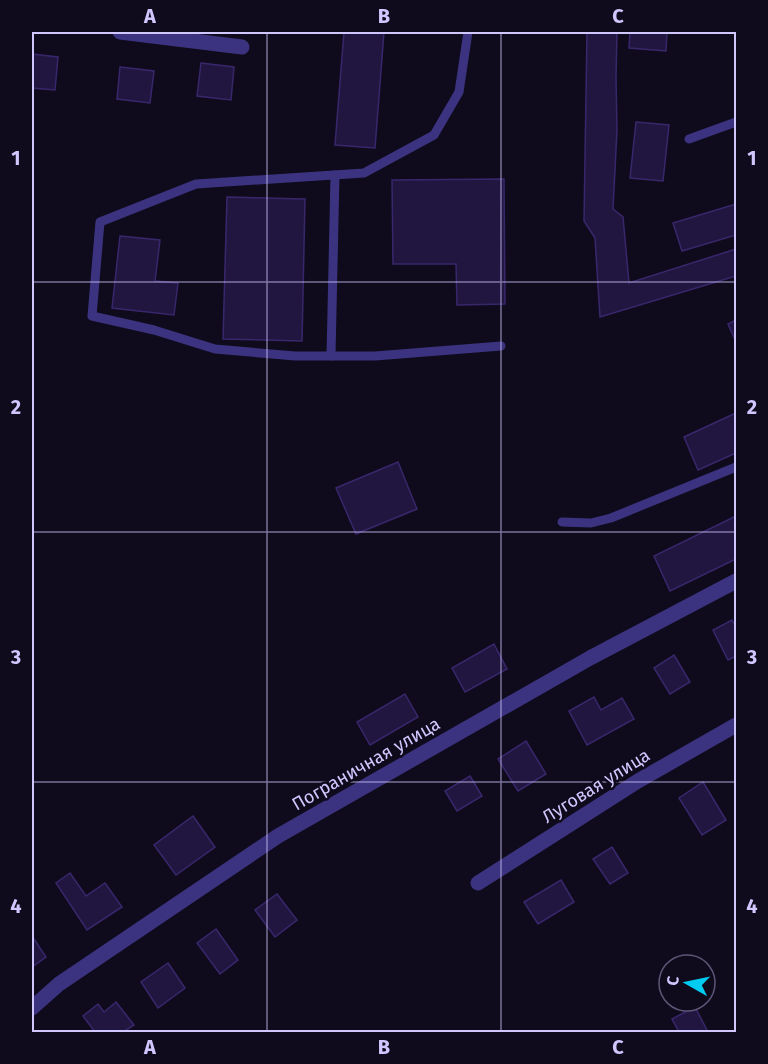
<svg xmlns="http://www.w3.org/2000/svg" width="768" height="1064" font-family="'Fira Sans',sans-serif">
<rect width="100%" height="100%" fill="#0f0b1d"/>
<g fill="#21163f" stroke="#39276c" stroke-width="1.5">
<path d="M 344,32 L 384,32 L 375,148 L 335,145 Z"/>
<path d="M 587,32 L 617,32 L 616,77 L 617,130 L 613,209 L 623,217 L 629,283 L 736,249 L 736,276 L 600,317 L 595,238 L 584,221 Z"/>
<path d="M 630,32 L 667,32 L 666,51 L 629,48 Z"/>
<path d="M 32,54 L 58,57 L 55,90 L 32,88 Z"/>
<path d="M 201,63 L 234,67 L 231,100 L 197,96 Z"/>
<path d="M 120,67 L 154,71 L 150,103 L 117,99 Z"/>
<path d="M 636,122 L 669,125 L 663,181 L 630,178 Z"/>
<path d="M 504,179 L 505,304 L 457,305 L 456,264 L 393,264 L 392,180 Z"/>
<path d="M 227,197 L 305,199 L 302,341 L 223,339 Z"/>
<path d="M 736,204 L 736,235 L 682,251 L 673,223 Z"/>
<path d="M 120,236 L 160,240 L 155,281 L 178,283 L 174,315 L 112,308 Z"/>
<path d="M 736,320 L 736,342 L 728,324 Z"/>
<path d="M 736,413 L 736,453 L 698,470 L 684,437 Z"/>
<path d="M 398,462 L 417,509 L 356,534 L 336,488 Z"/>
<path d="M 736,516 L 736,559 L 670,591 L 654,556 Z"/>
<path d="M 732,620 L 736,628 L 736,656 L 728,660 L 713,630 Z"/>
<path d="M 494,644 L 507,669 L 465,692 L 452,668 Z"/>
<path d="M 674,655 L 690,682 L 670,694 L 654,668 Z"/>
<path d="M 405,694 L 418,717 L 370,745 L 357,722 Z"/>
<path d="M 594,697 L 601,710 L 622,698 L 634,719 L 587,745 L 569,711 Z"/>
<path d="M 526,741 L 546,774 L 518,791 L 498,759 Z"/>
<path d="M 470,776 L 482,796 L 457,811 L 445,791 Z"/>
<path d="M 703,782 L 726,820 L 702,835 L 679,798 Z"/>
<path d="M 193,816 L 215,847 L 176,875 L 154,845 Z"/>
<path d="M 612,847 L 628,873 L 610,884 L 593,859 Z"/>
<path d="M 70,873 L 86,896 L 105,883 L 122,907 L 87,930 L 56,883 Z"/>
<path d="M 561,880 L 574,902 L 538,924 L 524,902 Z"/>
<path d="M 277,894 L 297,920 L 275,937 L 255,910 Z"/>
<path d="M 216,929 L 238,960 L 220,974 L 197,943 Z"/>
<path d="M 32,936 L 46,957 L 32,967 Z"/>
<path d="M 168,963 L 185,988 L 158,1008 L 141,982 Z"/>
<path d="M 116,1002 L 134,1025 L 123,1032 L 95,1032 L 83,1016 L 98,1004 L 104,1012 Z"/>
<path d="M 695,1007 L 708,1032 L 679,1032 L 672,1019 Z"/>
</g>
<g fill="none" stroke-linecap="round" stroke-linejoin="round">
<g stroke="#3b337f" stroke-width="9">
<path d="M 468,32 L 459,92 L 434,135 L 364,173 L 196,184 L 100,222 L 92,316 L 154,330 L 215,349 L 295,356 L 375,356 L 501,346"/>
<path d="M 689,139 L 736,122"/>
<path d="M 331,356 L 335,175"/>
<path d="M 562,522 L 591,523 L 611,518 L 736,467"/>
</g>
<g stroke="#3b337f" stroke-width="15">
<path d="M 120,32 L 242,47"/>
<path d="M 478,883 L 638,781 L 736,725"/>
<path d="M 32,1008 L 59,984 L 278,836 L 590,658 L 736,581"/>
</g>
</g>
<path fill="none" stroke="#d1c7ff" stroke-width="1.5" stroke-opacity="0.55" d="M 267,32 L 267,1032M 501,32 L 501,1032M 32,282 L 736,282M 32,532 L 736,532M 32,782 L 736,782"/>
<g text-anchor="middle" dominant-baseline="central" stroke-width="5" stroke-linejoin="round" paint-order="stroke">
<g font-size="18" fill="#d1c7ff" stroke="#0f0b1d">
<text transform="translate(366 764) rotate(-30)">Пограничная улица</text>
<text transform="translate(596 786) rotate(-32)">Луговая улица</text>
</g>
</g>
<rect width="768" height="1064" fill="none" stroke="#0f0b1d" stroke-width="66"/>
<g transform="translate(687 983) rotate(279)"><circle r="28" fill="#0f0b1d" stroke="#5d5677" stroke-width="1.5"/>
<path d="M0-4.5L10 22L0 15L-10 22Z" fill="#00ccf2"/>
<text y="-9" font-size="16" font-weight="bold" text-anchor="middle" fill="#d1c7ff">С</text>
</g>
<rect x="33" y="33" width="702" height="998" fill="none" stroke="#d1c7ff" stroke-width="2"/>
<g font-size="20" text-anchor="middle" font-weight="bold" fill="#d1c7ff">
<text x="150" y="23">A</text>
<text x="384" y="23">B</text>
<text x="618" y="23">C</text>
<text x="16" y="165">1</text>
<text x="752" y="165">1</text>
<text x="16" y="414">2</text>
<text x="752" y="414">2</text>
<text x="16" y="664">3</text>
<text x="752" y="664">3</text>
<text x="16" y="913">4</text>
<text x="752" y="913">4</text>
<text x="150" y="1054">A</text>
<text x="384" y="1054">B</text>
<text x="618" y="1054">C</text>
</g>
</svg>
